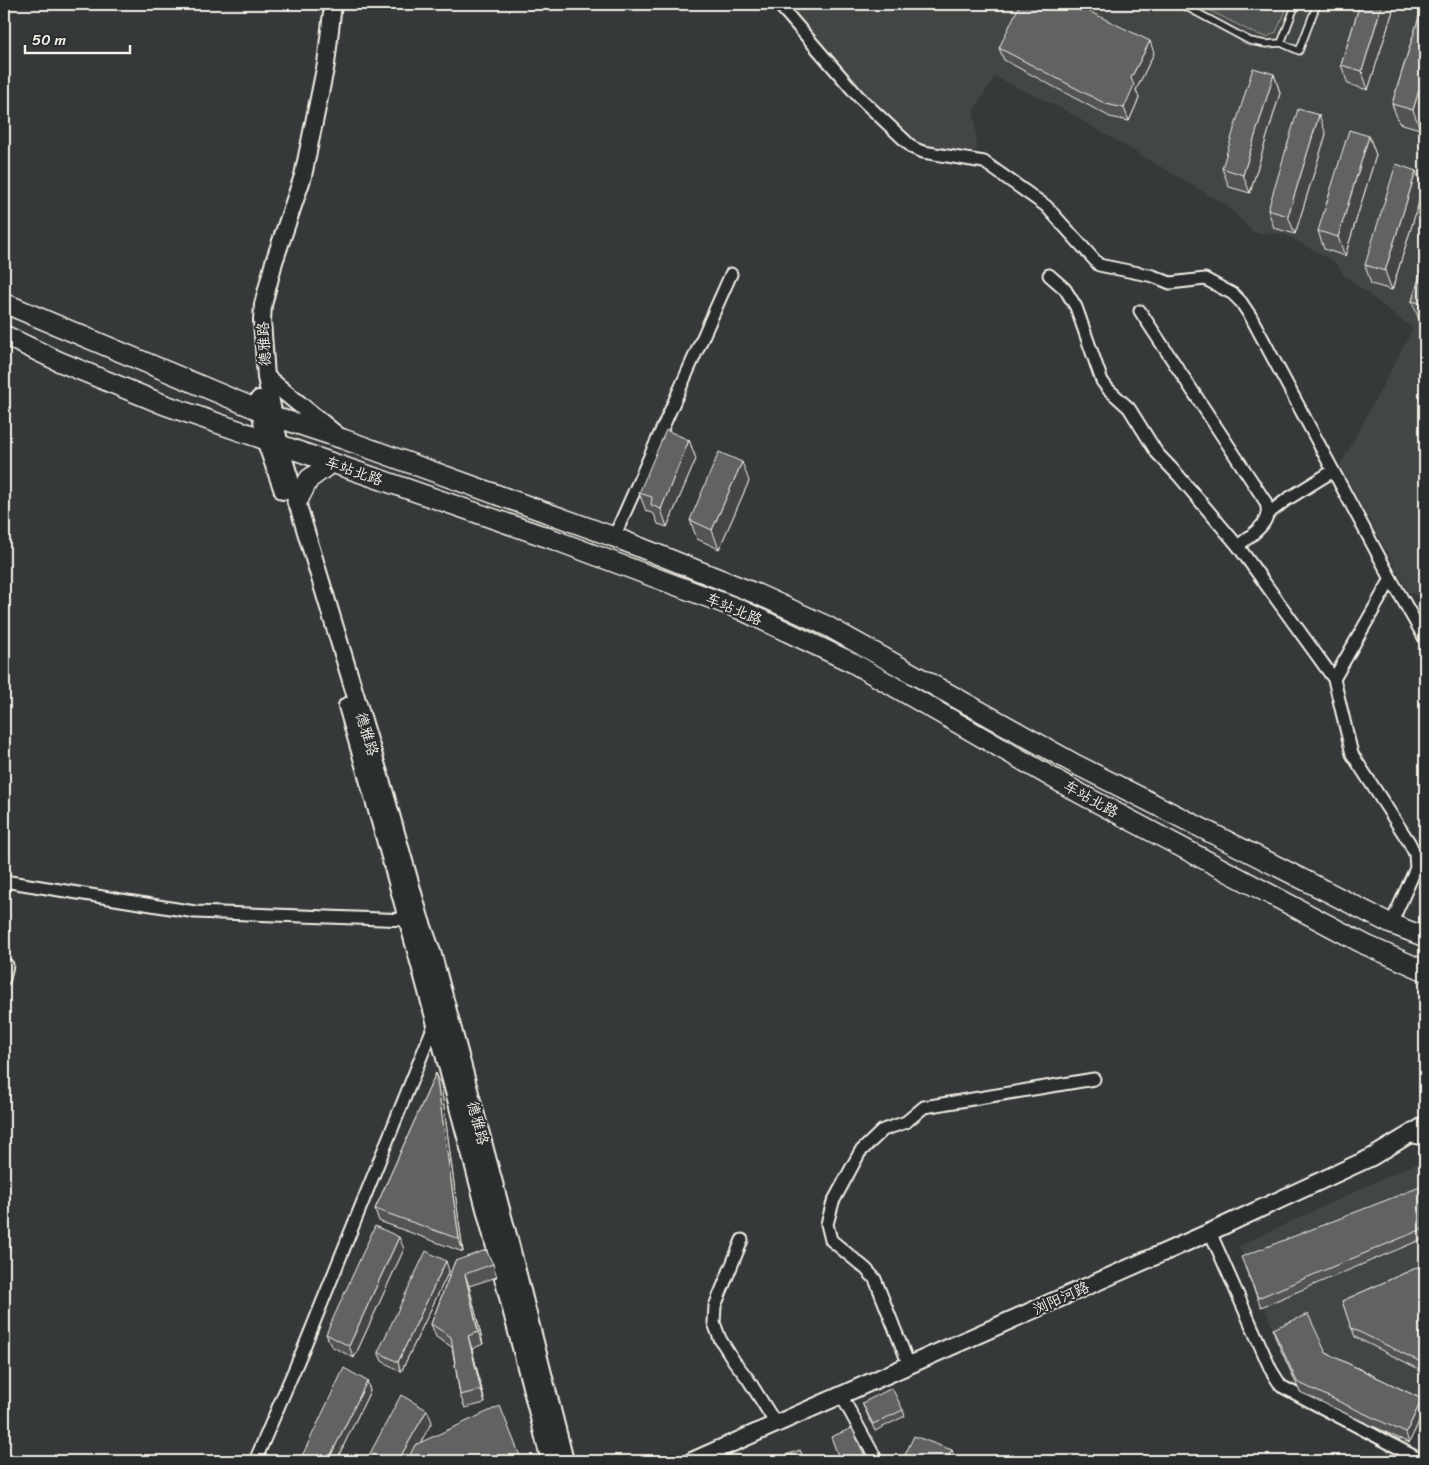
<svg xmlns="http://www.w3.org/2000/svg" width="1429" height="1465" font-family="Sriracha,'LXGW WenKai TC',sans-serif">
<rect width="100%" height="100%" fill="#363939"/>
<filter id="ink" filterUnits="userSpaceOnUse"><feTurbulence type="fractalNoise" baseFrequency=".02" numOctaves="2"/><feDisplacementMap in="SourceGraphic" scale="10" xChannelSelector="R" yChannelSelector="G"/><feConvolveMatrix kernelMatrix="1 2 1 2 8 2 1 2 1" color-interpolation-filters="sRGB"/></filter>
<g filter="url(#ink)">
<g fill="#434645">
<path d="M 786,4 L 1425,4 L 1425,599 L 1409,592 L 1340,466 L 1413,329 L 1344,275 L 1335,262 L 1284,234 L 1254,233 L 1226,205 L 1059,107 L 995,77 L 974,110 L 977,151 L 921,146 L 889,118 L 836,65 Z"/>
<path d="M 1425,1159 L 1425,1438 L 1290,1370 L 1239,1246 Z"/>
</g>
<path fill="#4e514f" stroke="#a1a19c" d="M 1197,4 L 1289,4 L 1276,32 L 1267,37 L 1254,33 Z"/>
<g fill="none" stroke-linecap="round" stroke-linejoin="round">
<g stroke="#f4f1e8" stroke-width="9">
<g id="lane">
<path d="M 1181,4 L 1250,41 L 1266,44 L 1281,43"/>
<path d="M 1296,4 L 1281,43 L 1299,51 L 1317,4"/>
</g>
</g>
<g stroke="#f4f1e8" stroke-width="15">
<g id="street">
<path d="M 776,4 L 782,8 L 858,96 L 913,148 L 923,152 L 984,162 L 1046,206 L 1099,265 L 1153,276 L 1170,283 L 1205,279 L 1233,294 L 1241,302 L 1251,317 L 1391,579 L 1425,639"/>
<path d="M 1049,275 L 1065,289 L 1076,307 L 1102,381 L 1108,389 L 1129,408 L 1157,453 L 1178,475 L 1238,546"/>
<path d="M 1140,311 L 1265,501 C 1275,522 1252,534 1238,546 L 1334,679 L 1352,754 L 1409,842 L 1415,854 L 1416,868 L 1391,924"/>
<path d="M 1269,513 L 1286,500 L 1333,471"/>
<path d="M 614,537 L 731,274"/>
<path d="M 1334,679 L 1391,579"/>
<path d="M 4,881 L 195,912 L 408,920"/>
<path d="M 4,979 L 7,965"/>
<path d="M 1407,1136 L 1425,1139"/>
<path d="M 1210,1232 L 1271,1370 L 1281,1386 L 1423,1461"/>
<path d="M 742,1240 L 715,1306 L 714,1323 L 720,1339 L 734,1361 L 748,1379 L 776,1424"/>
<path d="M 909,1365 L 875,1279 L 866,1269 L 831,1240 L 827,1224 L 833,1202 L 860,1152 L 883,1130 L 906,1122 L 924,1107 L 1094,1079"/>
<path d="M 841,1395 L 877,1461"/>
<path d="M 255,1461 L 305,1345 L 436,1020"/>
</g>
</g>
<g stroke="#f4f1e8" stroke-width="20">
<g id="secondary">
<path d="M 333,4 L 326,64 L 303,176 L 274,262 L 263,305 L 262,320 L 266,377 L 280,446 L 382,783 L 420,918 L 433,955 L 509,1239 L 565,1461"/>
<path d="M 266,377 L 337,435"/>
<path d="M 259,399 L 265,440 L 283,491"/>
<path d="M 347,706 C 420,957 486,1209 550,1461"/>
<path d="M 692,1461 L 1210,1232 L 1372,1157 L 1425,1125"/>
</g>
</g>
<g stroke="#f4f1e8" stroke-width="22">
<g id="primary">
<path d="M 4,303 L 273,416 L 343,439 L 614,537 L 757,594 L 827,626 L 1075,764 L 1391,924 L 1425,937"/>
<path d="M 4,335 L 58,361 L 165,405 L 552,539 L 739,609 L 853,663 L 1079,793 L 1366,945 L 1425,971"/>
<path d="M 297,502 L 309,479 L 331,463"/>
</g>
</g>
<use href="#lane" stroke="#2a2d2e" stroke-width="5.5"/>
<use href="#street" stroke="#2a2d2e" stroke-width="11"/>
<use href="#secondary" stroke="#2a2d2e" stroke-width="16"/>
<use href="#primary" stroke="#2a2d2e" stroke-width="19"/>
</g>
<g fill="#535554" stroke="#f4f1e8">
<path d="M 1360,4 L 1395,4 L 1368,90 L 1348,84 L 1341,65 Z"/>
<path d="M 1423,4 L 1420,129 L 1399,123 L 1392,104 Z"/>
<path d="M 999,48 L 1154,53 L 1136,90 L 1139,98 L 1129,121 L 1110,117 L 1004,60 Z"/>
<path d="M 1274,74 L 1280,93 L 1250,193 L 1229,187 L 1222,168 Z"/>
<path d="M 1326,134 L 1295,234 L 1274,228 L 1268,210 Z"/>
<path d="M 1369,136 L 1376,155 L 1345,256 L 1324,249 L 1318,231 Z"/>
<path d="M 1423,189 L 1392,290 L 1371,284 L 1365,265 Z"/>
<path d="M 1425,259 L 1425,322 L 1419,320 L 1412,301 Z"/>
<path d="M 689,440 L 696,459 L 667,527 L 658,524 L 654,514 L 646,511 L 639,493 Z"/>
<path d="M 749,481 L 719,549 L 697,539 L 690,520 Z"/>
<path d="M 436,1073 L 441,1085 L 463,1252 L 379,1221 L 375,1209 Z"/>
<path d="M 1425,1186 L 1425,1238 L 1261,1307 L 1245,1267 Z"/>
<path d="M 404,1249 L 354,1358 L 331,1346 L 326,1334 Z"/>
<path d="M 455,1261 L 493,1264 L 497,1277 L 469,1286 L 483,1344 L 472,1349 L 485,1403 L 465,1408 L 460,1395 L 452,1347 L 436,1337 L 431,1324 Z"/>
<path d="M 1425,1264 L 1425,1372 L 1355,1337 L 1342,1301 Z"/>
<path d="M 449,1271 L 401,1372 L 382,1361 L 378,1352 Z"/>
<path d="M 1273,1329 L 1326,1353 L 1422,1399 L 1425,1408 L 1409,1443 L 1300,1392 L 1276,1339 Z"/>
<path d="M 367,1381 L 370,1391 L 336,1461 L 304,1461 L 302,1456 Z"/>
<path d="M 862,1403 L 903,1410 L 905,1416 L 875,1431 Z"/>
</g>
<g fill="#444545" stroke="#f4f1e8">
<path d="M 1382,4 L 1395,4 L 1368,90 L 1362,71 Z"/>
<path d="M 1150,41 L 1154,53 L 1136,90 L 1139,98 L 1129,121 L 1124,108 L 1131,78 Z"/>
<path d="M 1425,70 L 1425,111 L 1420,129 L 1413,110 Z"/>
<path d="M 1274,74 L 1280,93 L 1250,193 L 1243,175 Z"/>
<path d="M 1319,115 L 1326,134 L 1295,234 L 1288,216 Z"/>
<path d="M 1369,136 L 1376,155 L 1345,256 L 1338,237 Z"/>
<path d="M 1416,171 L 1423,189 L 1392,290 L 1385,271 Z"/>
<path d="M 689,440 L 696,459 L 667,527 L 661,509 Z"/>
<path d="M 742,462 L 749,481 L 719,549 L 712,530 Z"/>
<path d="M 436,1073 L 441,1085 L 463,1252 L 459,1239 Z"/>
<path d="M 399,1237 L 404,1249 L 354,1358 L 349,1346 Z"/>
<path d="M 446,1261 L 449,1271 L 401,1372 L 398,1362 Z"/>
<path d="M 465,1274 L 469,1286 L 483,1344 L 478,1332 Z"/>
<path d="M 468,1336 L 472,1349 L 485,1403 L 481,1390 Z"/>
<path d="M 367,1381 L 370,1391 L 336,1461 L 328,1461 Z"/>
<path d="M 1422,1399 L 1425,1408 L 1409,1443 L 1406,1433 Z"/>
<path d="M 427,1410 L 432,1422 L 410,1461 L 398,1461 Z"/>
<path d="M 952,1450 L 956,1461 L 946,1461 Z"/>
</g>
<g fill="#616362" stroke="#f4f1e8">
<path d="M 1020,4 L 1074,4 L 1150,41 L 1131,78 L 1134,85 L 1124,108 L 1106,104 L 999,48 Z"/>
<path d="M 1360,4 L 1382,4 L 1362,71 L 1341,65 Z"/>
<path d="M 1423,4 L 1425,4 L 1425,70 L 1413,110 L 1392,104 Z"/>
<path d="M 1253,68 L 1274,74 L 1243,175 L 1222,168 Z"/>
<path d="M 1298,109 L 1319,115 L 1288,216 L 1268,210 Z"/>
<path d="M 1349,130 L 1369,136 L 1338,237 L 1318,231 Z"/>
<path d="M 1396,164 L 1416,171 L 1385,271 L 1365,265 Z"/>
<path d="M 1425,259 L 1425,305 L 1412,301 Z"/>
<path d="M 666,430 L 689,440 L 661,509 L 651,505 L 652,497 L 639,493 Z"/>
<path d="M 719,452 L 742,462 L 712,530 L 690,520 Z"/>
<path d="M 436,1073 L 459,1239 L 375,1209 Z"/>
<path d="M 1425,1185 L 1425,1228 L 1258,1298 L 1241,1257 Z"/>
<path d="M 375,1226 L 399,1237 L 349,1346 L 326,1334 Z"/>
<path d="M 486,1250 L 493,1264 L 465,1274 L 478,1332 L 468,1336 L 481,1390 L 460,1395 L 451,1337 L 431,1324 L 455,1261 Z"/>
<path d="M 426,1251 L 446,1261 L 398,1362 L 378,1352 Z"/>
<path d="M 1425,1264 L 1425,1364 L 1351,1328 L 1342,1301 Z"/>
<path d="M 1308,1314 L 1326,1353 L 1422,1399 L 1406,1433 L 1297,1382 L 1273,1329 Z"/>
<path d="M 344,1368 L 367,1381 L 328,1461 L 312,1461 L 302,1456 Z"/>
<path d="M 892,1388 L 903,1410 L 873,1424 L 862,1403 Z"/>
<path d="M 401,1395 L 427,1410 L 398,1461 L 366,1461 Z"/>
<path d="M 500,1406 L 522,1461 L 407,1461 L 415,1445 Z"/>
<path d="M 852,1428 L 867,1461 L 840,1461 L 831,1437 Z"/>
<path d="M 914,1436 L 952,1450 L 946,1461 L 902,1461 Z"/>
<path d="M 800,1450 L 805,1461 L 769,1461 Z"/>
</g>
</g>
<g text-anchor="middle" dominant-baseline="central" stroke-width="4" stroke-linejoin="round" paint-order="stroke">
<g font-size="15" fill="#f4f1e8" stroke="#2a2d2e">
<text transform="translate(264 344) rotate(-93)">德雅路</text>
<text transform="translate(354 471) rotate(19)">车站北路</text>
<text transform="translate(734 609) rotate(23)">车站北路</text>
<text transform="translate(367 734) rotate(73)">德雅路</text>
<text transform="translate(1091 799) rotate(29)">车站北路</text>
<text transform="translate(478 1123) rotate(75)">德雅路</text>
<text transform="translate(1061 1298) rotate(-24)">浏阳河路</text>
</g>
</g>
<rect width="1429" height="1465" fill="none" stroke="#2a2d2e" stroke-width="20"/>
<rect x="10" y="10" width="1409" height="1445" fill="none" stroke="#f4f1e8" stroke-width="2" filter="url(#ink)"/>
<path d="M25 45v8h105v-8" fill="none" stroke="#f4f1e8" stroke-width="2.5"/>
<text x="32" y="45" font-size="15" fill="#f4f1e8" stroke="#2a2d2e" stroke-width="4" paint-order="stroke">50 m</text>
</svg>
